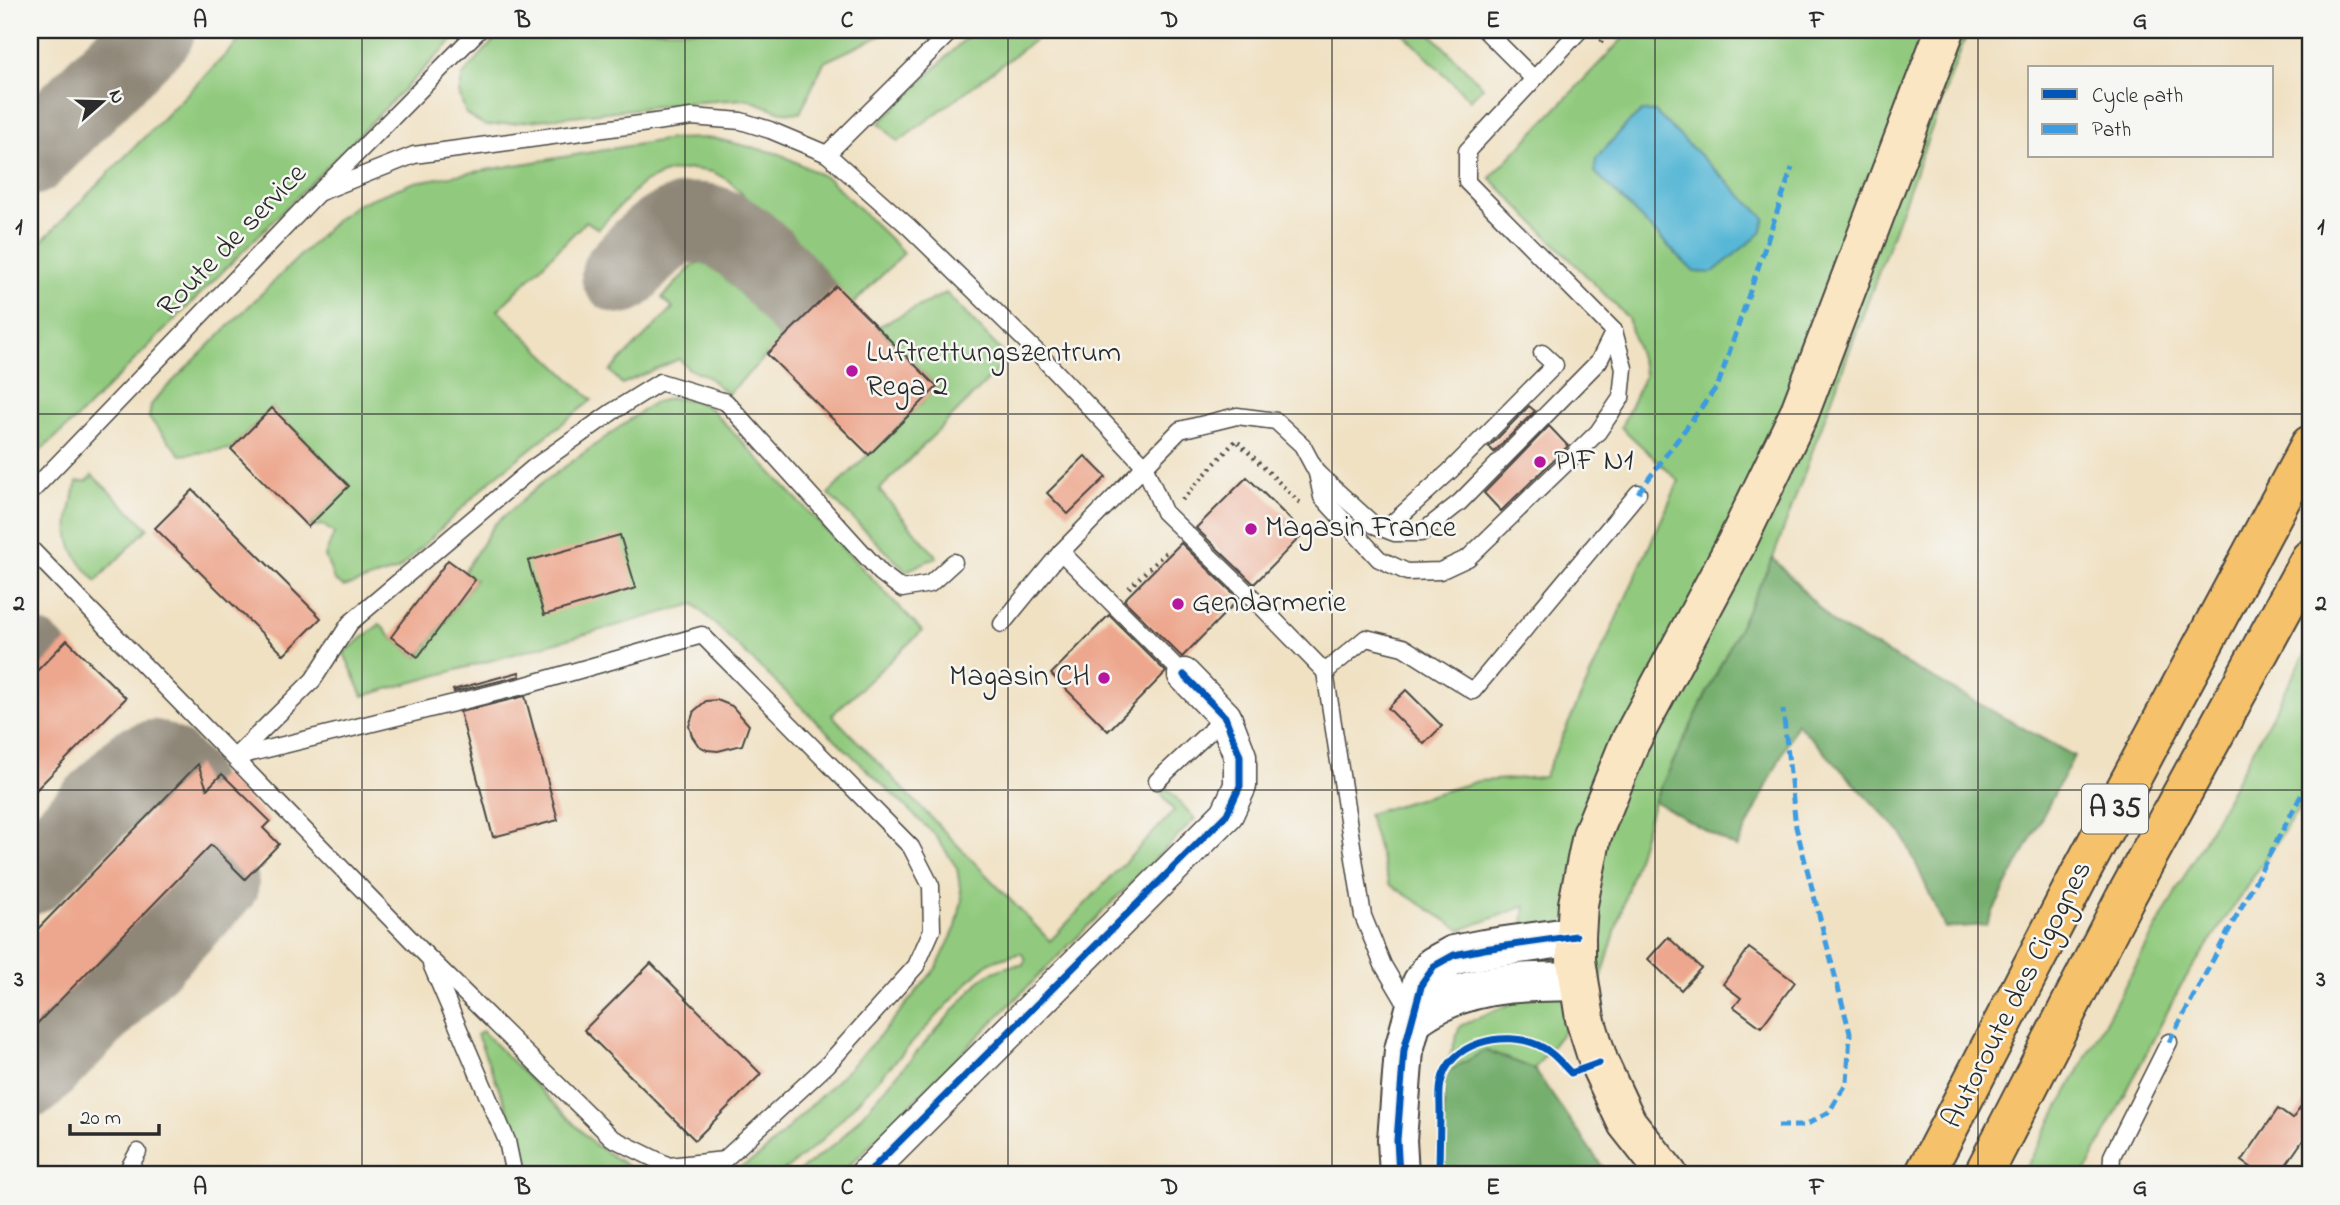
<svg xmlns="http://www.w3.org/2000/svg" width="2340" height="1205" font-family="'Indie Flower',sans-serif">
<rect width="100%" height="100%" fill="#f6f6f2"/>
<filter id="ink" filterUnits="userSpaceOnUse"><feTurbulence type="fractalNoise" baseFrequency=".0143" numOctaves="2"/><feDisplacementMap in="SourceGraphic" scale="14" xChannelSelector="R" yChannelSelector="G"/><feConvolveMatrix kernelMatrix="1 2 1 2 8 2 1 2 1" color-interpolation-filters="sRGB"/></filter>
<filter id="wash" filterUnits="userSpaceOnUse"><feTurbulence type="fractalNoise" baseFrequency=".00686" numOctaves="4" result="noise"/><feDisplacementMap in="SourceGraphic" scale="28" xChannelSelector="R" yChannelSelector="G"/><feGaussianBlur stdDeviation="1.57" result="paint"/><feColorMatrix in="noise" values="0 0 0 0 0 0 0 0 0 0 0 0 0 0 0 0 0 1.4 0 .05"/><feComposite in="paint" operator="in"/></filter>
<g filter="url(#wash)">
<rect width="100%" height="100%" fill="#f0e1c3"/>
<g fill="#91ca7e" stroke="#5e7a54" stroke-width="2">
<path d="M 250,30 L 463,30 L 76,419 L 30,460 L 30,253 Z"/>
<path d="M 503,30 L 893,30 L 824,62 L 800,113 L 781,112 L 747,99 L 684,103 L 486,126 L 466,114 L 459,93 L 463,75 Z"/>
<path d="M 974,30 L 1048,30 L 898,142 L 879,123 Z"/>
<path d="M 1400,30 L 1427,30 L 1483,87 L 1470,100 Z"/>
<path d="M 1631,30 L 1968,30 L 1773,558 L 1654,801 L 1599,986 L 1534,1069 L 1486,1050 L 1444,1074 L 1460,1026 L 1514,1002 L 1525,906 L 1461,930 L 1389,884 L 1368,814 L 1478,781 L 1544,777 L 1679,481 L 1621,427 L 1645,375 L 1628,318 L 1490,178 Z"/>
<path d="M 712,138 L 780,154 L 829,179 L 904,253 L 853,304 L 729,181 L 713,172 L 691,169 L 668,172 L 642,183 L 598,229 L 586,221 L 498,310 L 592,400 L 492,479 L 398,570 L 344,587 L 335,581 L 325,556 L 334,533 L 323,525 L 308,527 L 349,485 L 272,408 L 231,449 L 181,455 L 149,418 L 151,405 L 162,392 L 335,221 L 357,204 L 415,182 L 670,139 Z"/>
<path d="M 703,262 L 713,266 L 784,338 L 728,394 L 705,375 L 690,370 L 679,359 L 622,384 L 610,371 L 673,308 L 662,298 L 693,265 Z"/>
<path d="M 946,293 L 1009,359 L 879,490 L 937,557 L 906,571 L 828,494 L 937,387 L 877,327 Z"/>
<path d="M 671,398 L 693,400 L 710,408 L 922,631 L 832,715 L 1050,941 L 1174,811 L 1160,791 L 1168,789 L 1195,819 L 840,1175 L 794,1175 L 840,1140 L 982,978 C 995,970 1007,965 1022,965 L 1026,959 L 1021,953 L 990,962 L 977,973 L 821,1141 L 788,1168 L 777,1175 L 717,1175 L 736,1170 L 761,1155 L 851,1066 L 884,1031 L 937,967 L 956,927 L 962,900 L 957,868 L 935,835 L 694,604 L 363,696 L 344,653 L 380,624 L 391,637 L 418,657 L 475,580 L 464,572 L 494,525 L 541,484 L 653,403 Z"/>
<path d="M 92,475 L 148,528 L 96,581 C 61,545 65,528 77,482 L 87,481 Z"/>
<path d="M 2310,645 L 2310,792 L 2181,985 L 2084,1175 L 2022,1175 Z"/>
<path d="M 482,1031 L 594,1144 L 635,1171 L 653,1175 L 529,1175 L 517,1132 L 477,1035 Z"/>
</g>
<g fill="#74ae6d" stroke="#506c4c" stroke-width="2">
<path d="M 1773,558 L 1834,624 L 2074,756 L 1986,925 L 1945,928 L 1903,835 L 1797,723 L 1737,848 L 1654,801 Z"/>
<path d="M 1486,1050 L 1534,1069 L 1608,1175 L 1443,1175 L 1444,1074 Z"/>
</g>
<path fill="#57b7d6" stroke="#417180" stroke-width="2" d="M 1642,111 L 1655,112 L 1765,218 L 1761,233 L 1712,273 L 1694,272 L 1595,172 L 1596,159 L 1626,125 Z"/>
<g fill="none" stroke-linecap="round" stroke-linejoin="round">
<g stroke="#8e8677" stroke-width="80">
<path d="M 30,156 L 155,30"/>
<path d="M 621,274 C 637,258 655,234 678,226 C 730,207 780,280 809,313"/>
<path d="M 30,660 L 39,669"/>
<path d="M 30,875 L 137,766 L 153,760 L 166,766 L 181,782"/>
<path d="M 30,1078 L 219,883"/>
</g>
</g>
<g id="blocks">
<g fill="#eda78e">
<path d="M 836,286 L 937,387 L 869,455 L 767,354 Z"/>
<path d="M 1529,406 L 1535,411 L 1494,452 L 1489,447 Z"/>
<path d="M 272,408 L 349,486 L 308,527 L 231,449 Z"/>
<path d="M 1549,426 L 1568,446 L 1501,511 L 1484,493 Z"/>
<path d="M 1085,456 L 1106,477 L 1068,514 L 1047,493 Z"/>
<path d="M 1247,477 L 1304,533 L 1254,584 L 1196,528 Z"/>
<path d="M 193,490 L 321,618 L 284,655 L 155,528 Z"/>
<path d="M 620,535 L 636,588 L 544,615 L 528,561 Z"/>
<path d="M 1181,543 L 1239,599 L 1182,657 L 1124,600 Z"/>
<path d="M 448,560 L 475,580 L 418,657 L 391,637 Z"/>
<path d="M 1109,615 L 1166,672 L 1108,731 L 1051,674 Z"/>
<path d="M 67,640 L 126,698 L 30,796 L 30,678 Z"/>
<path d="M 519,672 L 520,676 L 454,692 L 453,690 Z"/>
<path d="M 1406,690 L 1442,726 L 1424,744 L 1388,708 Z"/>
<path d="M 525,696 L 558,820 L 493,837 L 460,712 Z"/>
<path d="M 717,700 L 732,706 L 749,725 L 742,745 L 718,751 L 707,750 L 698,745 L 692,736 L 689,726 L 694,711 L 706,701 Z"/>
<path d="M 198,764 L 207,789 L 222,774 L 270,821 L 263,828 L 279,844 L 245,879 L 211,845 L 30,1031 L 30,937 Z"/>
<path d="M 1668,937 L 1701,968 L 1681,990 L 1648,959 Z"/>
<path d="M 1749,948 L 1795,982 L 1761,1027 L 1734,1007 L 1741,998 L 1723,984 Z"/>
<path d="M 651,963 L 761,1074 L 695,1140 L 584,1030 Z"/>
<path d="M 2310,1095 L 2310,1130 L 2279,1175 L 2262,1175 L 2242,1161 L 2278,1109 L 2292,1119 Z"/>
</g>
</g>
</g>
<g filter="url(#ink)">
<use href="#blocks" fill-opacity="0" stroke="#494642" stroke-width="2"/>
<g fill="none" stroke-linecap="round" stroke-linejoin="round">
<g stroke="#494642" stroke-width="19">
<g id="service">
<path d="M 1485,30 L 1534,79"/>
<path d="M 827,154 L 952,30"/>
<path d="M 318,193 L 414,155 L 692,117 L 741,121 L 770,130 L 827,154 L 909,227 L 1038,353 L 1144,465 L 1164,512 L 1257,602 L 1325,672 L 1363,916 L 1383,965 L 1409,1009"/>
<path d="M 1317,473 L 1374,525 L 1395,533 L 1421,533 L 1460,502 L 1599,361 L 1614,331"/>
<path d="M 30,493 L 318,193 L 479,30"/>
<path d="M 1386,529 L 1450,471 L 1555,365 L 1542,353"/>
<path d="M 30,548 L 427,956 L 612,1138 L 669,1166 L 724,1160 L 828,1064 L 916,966 L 932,930 L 931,886 L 911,847 L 702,635 L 523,686 L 235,757"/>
<path d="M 1002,624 L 1061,552"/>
<path d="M 1325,672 L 1366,638 L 1403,647 L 1473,691 L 1638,493"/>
<path d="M 1184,675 L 1061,552 L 1180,430 L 1237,416 L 1276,421 L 1302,445 L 1317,473 L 1322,497 L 1379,559 L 1407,572 L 1440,571 L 1468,558 L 1598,432 L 1621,398 L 1624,368 L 1614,331 L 1467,182 L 1467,151 L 1580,30"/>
<path d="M 237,755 L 313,680 L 350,623 L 533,468 L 612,412 L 660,382 L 726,402 L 881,573 L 902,589 L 930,584 L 954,562"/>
<path d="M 1157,781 L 1225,717"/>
<path d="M 431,964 L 507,1141 L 514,1175"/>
<path d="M 125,1175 L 138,1152"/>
<path d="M 2111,1175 L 2112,1156 L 2169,1042"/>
</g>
</g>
<g stroke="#494642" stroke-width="35">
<path id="minor" d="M 866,1175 L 1227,814 L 1240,786 L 1240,756 L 1225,717 L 1184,675"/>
</g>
<g stroke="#494642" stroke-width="42">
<g id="tertiary">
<path d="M 1414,1018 C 1465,981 1518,982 1578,981"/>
<path d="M 1399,1175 L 1397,1140 L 1404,1050 L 1422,983 L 1434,966 L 1454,955 L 1484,949 L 1576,936"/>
</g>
</g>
<g stroke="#494642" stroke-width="42">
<path id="secondary" d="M 1668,1175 L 1627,1123 L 1599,1063 L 1585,1019 L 1576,960 L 1576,936 L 1578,904 L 1592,835 L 1629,744 L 1735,546 L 1799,414 L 1945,30"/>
</g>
<g stroke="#494642" stroke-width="42">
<g id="motorway">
<path d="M 1924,1175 L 2079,876 L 2310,445"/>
<path d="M 1983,1175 L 2124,900 L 2310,559"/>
</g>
</g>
<g stroke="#494642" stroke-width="4.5" stroke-dasharray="2 5" stroke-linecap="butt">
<path d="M 1601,42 L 1612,30"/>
<path d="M 1182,500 L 1236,440 L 1300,503"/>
<path d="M 1129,588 L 1169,549"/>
</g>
<use href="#service" stroke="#fff" stroke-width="16"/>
<use href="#minor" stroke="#fff" stroke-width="32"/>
<use href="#tertiary" stroke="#fff" stroke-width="38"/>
<use href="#secondary" stroke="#fbe6c4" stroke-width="38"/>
<use href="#motorway" stroke="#f5c16b" stroke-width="38"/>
<g stroke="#3d9ce1" stroke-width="5" stroke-dasharray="10 5" stroke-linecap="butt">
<path d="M 1638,493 L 1718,385 L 1792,168"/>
<path d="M 2169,1042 L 2310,779"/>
<path d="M 1778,1126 L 1804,1126 L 1829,1112 L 1847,1083 L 1850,1033 L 1796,827 L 1783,710"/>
</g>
<g stroke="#f6f6f2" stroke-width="11">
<g id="cycleway">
<path d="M 866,1175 L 1227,814 L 1240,786 L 1240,756 L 1225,717 L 1184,675"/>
<path d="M 1399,1175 L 1397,1140 L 1404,1050 L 1422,983 L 1434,966 L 1454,955 L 1484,949 L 1576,936"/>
<path d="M 1439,1175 C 1439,1154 1440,1132 1440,1110 C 1440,1102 1439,1092 1441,1083 C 1448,1042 1505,1030 1538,1045 C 1552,1051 1561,1063 1571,1073 L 1599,1063"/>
</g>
</g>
<use href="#cycleway" stroke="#0057b8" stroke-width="7"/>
</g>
</g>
<path fill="none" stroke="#2b2b2b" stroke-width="2" stroke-opacity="0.55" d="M 362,30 L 362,1175M 685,30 L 685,1175M 1008,30 L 1008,1175M 1332,30 L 1332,1175M 1655,30 L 1655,1175M 1978,30 L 1978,1175M 30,414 L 2310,414M 30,790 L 2310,790"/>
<g fill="#b5179e" stroke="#f6f6f2" stroke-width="2.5">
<circle cx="852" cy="371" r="7"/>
<circle cx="1540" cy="462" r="7"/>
<circle cx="1251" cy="529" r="7"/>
<circle cx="1178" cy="604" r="7"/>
<circle cx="1104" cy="678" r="7"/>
</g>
<g text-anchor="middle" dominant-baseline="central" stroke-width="5" stroke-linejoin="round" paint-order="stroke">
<rect fill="#f6f6f2" stroke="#686867" stroke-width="2" x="2082" y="784.5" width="66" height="49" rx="5"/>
<g font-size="28" font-weight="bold" fill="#2b2b2b">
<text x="2115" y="809">A 35</text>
</g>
<g font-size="30" fill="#2b2b2b" stroke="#f6f6f2">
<text transform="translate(233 241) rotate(-46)">Route de service</text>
<text transform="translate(2018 995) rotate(-63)">Autoroute des Cigognes</text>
</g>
<g font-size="30" fill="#2b2b2b" stroke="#f6f6f2" text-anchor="start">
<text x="866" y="354">Luftrettungszentrum<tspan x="866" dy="34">Rega 2</tspan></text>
<text x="1554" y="462">PIF N1</text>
<text x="1265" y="529">Magasin France</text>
<text x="1192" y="604">Gendarmerie</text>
<text x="1090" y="678" text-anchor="end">Magasin CH</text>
</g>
</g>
<rect width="2340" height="1205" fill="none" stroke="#f6f6f2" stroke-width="77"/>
<rect x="2028" y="66" width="245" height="91" fill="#f6f6f2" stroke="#a5a5a2" stroke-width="2"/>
<rect x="2042" y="89" width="35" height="10" fill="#0057b8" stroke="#a5a5a2" stroke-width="2"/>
<text x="2092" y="102" font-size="21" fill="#2b2b2b">Cycle path</text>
<rect x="2042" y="124" width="35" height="10" fill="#3d9ce1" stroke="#a5a5a2" stroke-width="2"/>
<text x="2092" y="136" font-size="21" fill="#2b2b2b">Path</text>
<g transform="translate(102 102) rotate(70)" stroke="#f6f6f2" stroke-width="5" paint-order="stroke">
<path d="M0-5L12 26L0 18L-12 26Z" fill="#2b2b2b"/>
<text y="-10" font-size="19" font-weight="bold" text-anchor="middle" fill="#2b2b2b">N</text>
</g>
<path d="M70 1124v10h89v-10" fill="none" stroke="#2b2b2b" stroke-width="3.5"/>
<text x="80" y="1124" font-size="21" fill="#2b2b2b" stroke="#f6f6f2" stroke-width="5" paint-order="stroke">20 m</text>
<rect x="38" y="38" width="2264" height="1128" fill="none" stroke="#2b2b2b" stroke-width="2.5"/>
<g font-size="23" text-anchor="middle" font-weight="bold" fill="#2b2b2b">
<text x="200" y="27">A</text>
<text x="523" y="27">B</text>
<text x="847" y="27">C</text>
<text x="1170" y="27">D</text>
<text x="1493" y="27">E</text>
<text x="1817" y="27">F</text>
<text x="2140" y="27">G</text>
<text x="19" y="234">1</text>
<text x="2321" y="234">1</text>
<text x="19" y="610">2</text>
<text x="2321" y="610">2</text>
<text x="19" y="986">3</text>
<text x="2321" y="986">3</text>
<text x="200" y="1194">A</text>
<text x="523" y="1194">B</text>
<text x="847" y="1194">C</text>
<text x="1170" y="1194">D</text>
<text x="1493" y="1194">E</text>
<text x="1817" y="1194">F</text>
<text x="2140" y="1194">G</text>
</g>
</svg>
